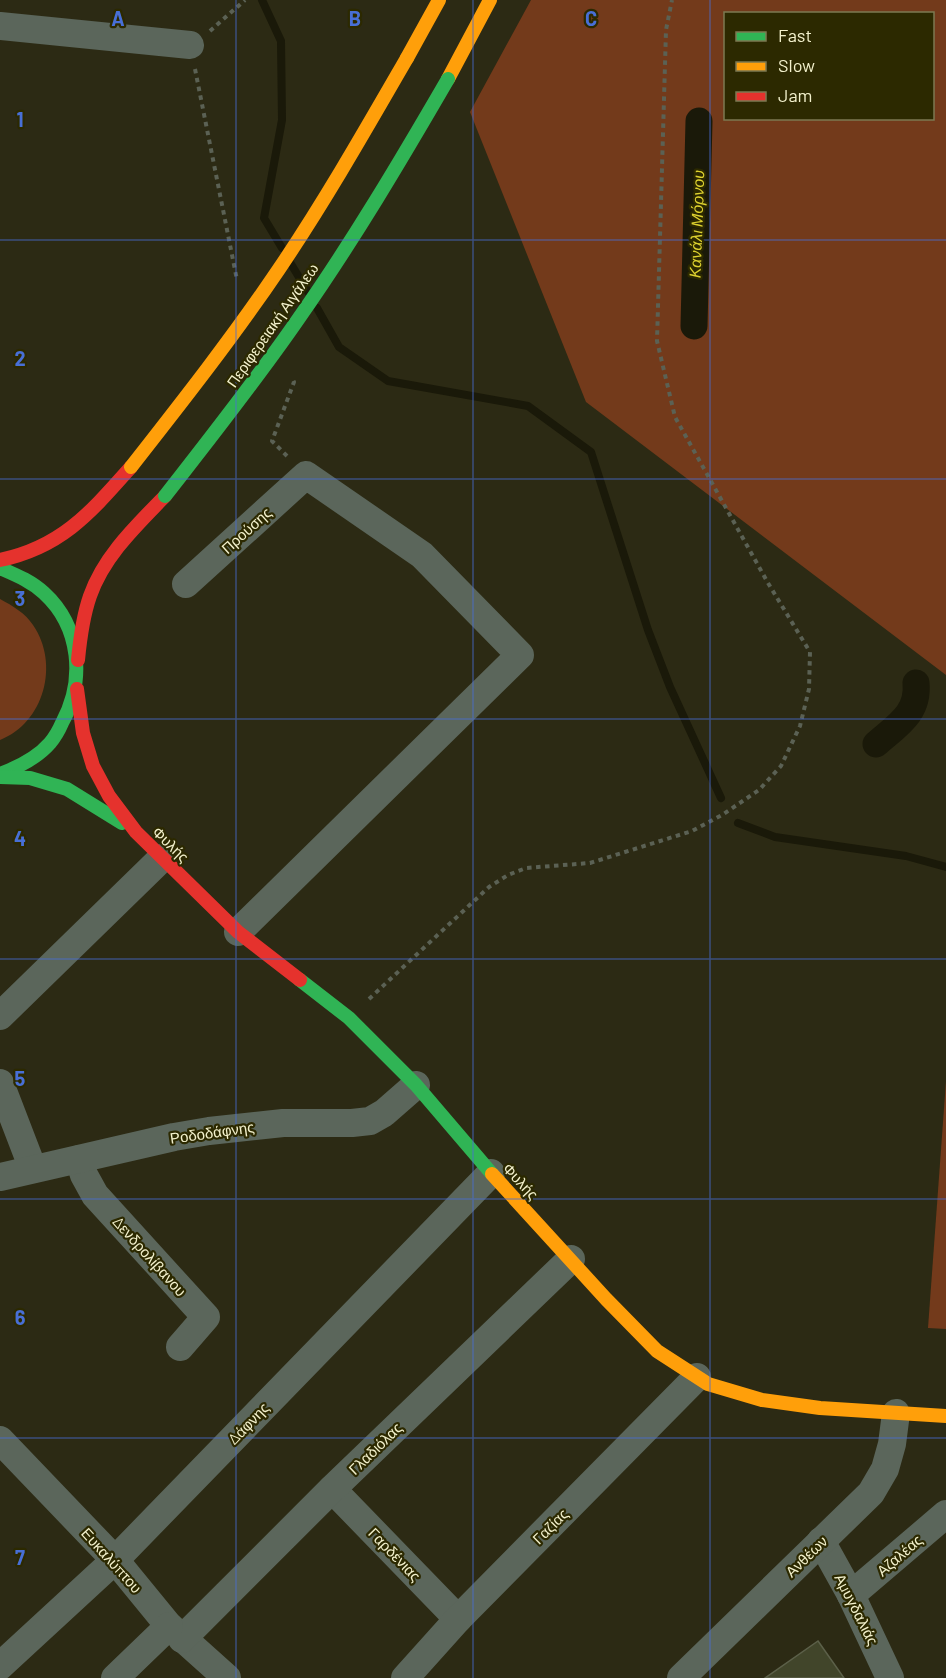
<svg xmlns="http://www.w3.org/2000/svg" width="946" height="1678" font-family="Barlow,sans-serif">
<rect width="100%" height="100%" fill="#2c2a14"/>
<g fill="#733a1b" fill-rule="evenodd">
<path d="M 531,0 L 946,0 L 946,675 L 586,402 L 470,112 ZM 726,14 L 932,14 L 932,118 L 726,118 Z"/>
<path d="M 0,599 C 13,606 25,613 33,625 C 60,664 44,723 0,740 Z"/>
<path d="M 946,1081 L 946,1329 L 928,1328 Z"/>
</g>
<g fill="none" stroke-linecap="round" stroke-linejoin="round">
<g stroke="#1a1909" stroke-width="8">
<path d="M 262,0 L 281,41 L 282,120 L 264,218 L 282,248"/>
<path d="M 291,264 L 308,292"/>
<path d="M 317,308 L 339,347 L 388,381 L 528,406 L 591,452 L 648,630 L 670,687 L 721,798"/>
<path d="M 738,823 L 775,837 L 906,856 L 946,867"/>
</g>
<g stroke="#1a1909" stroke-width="27">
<path d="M 694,326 L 699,121"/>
<path d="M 876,744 C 896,726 919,714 916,683"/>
</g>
</g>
<path fill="#41452a" stroke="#5c6049" stroke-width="1.5" d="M 818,1641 L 844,1678 L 765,1678 Z"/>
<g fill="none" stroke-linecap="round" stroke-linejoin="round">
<g stroke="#5b6154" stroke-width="4" stroke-dasharray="4.5 4.5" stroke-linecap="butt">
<path d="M 210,31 L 245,0"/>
<path d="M 195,69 L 237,280"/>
<path d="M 287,456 L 272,441 L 294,382 L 292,378"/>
<path d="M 369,999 L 489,887 L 508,875 L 526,868 L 590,863 L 692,831 L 722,815 L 759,790 L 781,766 L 800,726 L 809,689 L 810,652 L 768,583 L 675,417 L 657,341 L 666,30 L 672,0"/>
</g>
<g stroke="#5b665b" stroke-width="28">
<path d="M 0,26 L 190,45"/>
<path d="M 186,584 L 306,475 L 422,555 L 520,655 L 238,932"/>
<path d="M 0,1016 L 162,858"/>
<path d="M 0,1083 L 33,1169"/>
<path d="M 79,1159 L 84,1175 L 95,1195 L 206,1317 L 180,1347"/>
<path d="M 0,1177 L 174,1137 L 209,1131 L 283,1123 L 352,1123 L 370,1121 L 384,1113 L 416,1085"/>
<path d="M 0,1440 L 115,1560 L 169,1626 L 227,1678"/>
<path d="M 332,1489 L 458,1619"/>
<path d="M 821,1541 L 851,1595 L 890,1678"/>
<path d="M 851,1595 L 946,1514"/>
<path d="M 182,1639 L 332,1489 L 571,1259"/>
<path d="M 0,1666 L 115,1560 L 491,1173"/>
<path d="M 115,1678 L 169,1626"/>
<path d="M 405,1678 L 458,1619 L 697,1377"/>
<path d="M 681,1678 L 871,1493 L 885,1469 L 892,1444 L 896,1413"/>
</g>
<g stroke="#30b455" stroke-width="14">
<path d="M 0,568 C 16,575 31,581 44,593 C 81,627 85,681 62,723 C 59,730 55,737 50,743 C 37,758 19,767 0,774"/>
<path d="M 0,777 L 30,778 L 67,789 L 122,823"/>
<path d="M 300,980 L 349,1018 L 416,1085 L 492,1174"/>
</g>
<g stroke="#ff9f0a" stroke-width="14">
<path d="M 407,58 L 439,0"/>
<path d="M 448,79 L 490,0"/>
<path d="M 492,1174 L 606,1299 L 657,1351 L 708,1384 L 762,1400 L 820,1408 L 946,1416"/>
</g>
<g stroke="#e5322d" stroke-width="14">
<path d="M 0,560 C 62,547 91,512 131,467"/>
<path d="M 78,660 C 80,639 83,616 90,596 C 104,556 136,526 165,496"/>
<path d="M 77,689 L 83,733 L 93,766 L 109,796 L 136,832 L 238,932 L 300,980"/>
</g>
<path stroke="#30b455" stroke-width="14" d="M 165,496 C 211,437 257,379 299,318 C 353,241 401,160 448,79"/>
<path stroke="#ff9f0a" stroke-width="14" d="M 131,467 C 182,402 233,337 279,269 C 325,201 366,129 407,58"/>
</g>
<path fill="none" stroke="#486fd6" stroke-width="1.5" stroke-opacity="0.55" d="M 236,0 L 236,1678M 473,0 L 473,1678M 710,0 L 710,1678M 0,240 L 946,240M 0,479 L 946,479M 0,719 L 946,719M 0,959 L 946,959M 0,1199 L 946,1199M 0,1438 L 946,1438"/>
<g text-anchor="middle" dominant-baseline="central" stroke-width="4.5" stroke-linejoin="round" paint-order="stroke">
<g font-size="15" fill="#f3f1cc" stroke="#2c2900">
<text transform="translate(272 325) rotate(-55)">Περιφερειακή Αιγάλεω</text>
<text transform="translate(246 530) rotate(-42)">Προύσης</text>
<text transform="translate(171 844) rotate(44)">Φυλής</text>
<text transform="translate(212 1132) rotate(-8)">Ροδοδάφνης</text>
<text transform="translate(521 1181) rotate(47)">Φυλής</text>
<text transform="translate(150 1256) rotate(48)">Δενδρολίβανου</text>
<text transform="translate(248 1423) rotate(-46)">Δάφνης</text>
<text transform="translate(375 1448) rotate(-44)">Γλαδιόλας</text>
<text transform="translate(550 1526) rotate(-45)">Γαζίας</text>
<text transform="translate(395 1554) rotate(46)">Γαρδένιας</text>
<text transform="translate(899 1555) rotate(-41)">Αζαλέας</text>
<text transform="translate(806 1556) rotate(-44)">Ανθέων</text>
<text transform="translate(112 1560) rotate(48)">Ευκαλύπτου</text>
<text transform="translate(857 1609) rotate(63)">Αμυγδαλιάς</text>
</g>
<g font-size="16" font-style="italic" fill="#ded22f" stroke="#2c2900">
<text transform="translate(696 224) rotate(-88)">Κανάλι Μόρνου</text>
</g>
</g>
<g font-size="20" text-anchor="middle" font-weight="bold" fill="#486fd6" stroke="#2c2900" stroke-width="4.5" stroke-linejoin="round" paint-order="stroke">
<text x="118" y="26">A</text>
<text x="355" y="26">B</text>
<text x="591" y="26">C</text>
<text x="20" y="127">1</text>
<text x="20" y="366">2</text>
<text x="20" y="606">3</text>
<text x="20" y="846">4</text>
<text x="20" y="1086">5</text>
<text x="20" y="1325">6</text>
<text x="20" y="1565">7</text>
</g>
<rect x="724" y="12" width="210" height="108" fill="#2c2900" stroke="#7c7952" stroke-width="1.5"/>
<rect x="736" y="32" width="30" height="9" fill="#30b455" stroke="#7c7952" stroke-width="1.5"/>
<text x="778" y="42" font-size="18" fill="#f3f1cc">Fast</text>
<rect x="736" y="62" width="30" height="9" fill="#ff9f0a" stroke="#7c7952" stroke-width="1.5"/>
<text x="778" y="72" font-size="18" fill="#f3f1cc">Slow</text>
<rect x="736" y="92" width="30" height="9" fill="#e5322d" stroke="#7c7952" stroke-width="1.5"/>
<text x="778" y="102" font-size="18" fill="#f3f1cc">Jam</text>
</svg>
